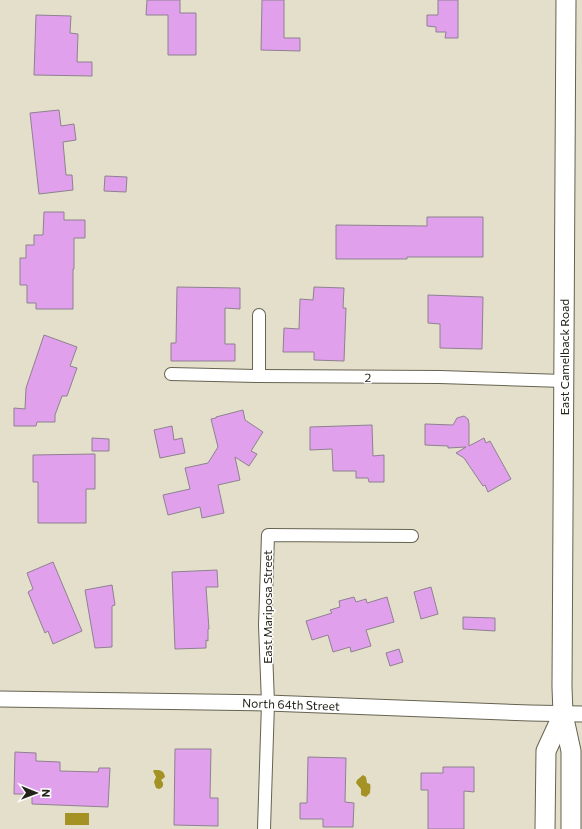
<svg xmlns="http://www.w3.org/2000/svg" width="582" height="829" font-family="Commissioner,sans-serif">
<rect width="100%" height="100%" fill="#e3dfcb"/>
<g fill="#a49225">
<path d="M 154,770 C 160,770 164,770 165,777 L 161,780 C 165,784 163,788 159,789 L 156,788 L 154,782 L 156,777 L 153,771 Z"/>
<path d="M 363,775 L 366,777 L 367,783 L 370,784 C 371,786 370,790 370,793 L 366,797 L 361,795 L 361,789 L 356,783 L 357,780 Z"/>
<rect x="65" y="813" width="24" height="12"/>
</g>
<g fill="#e1a0ec" stroke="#8e8190">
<path d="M 147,0 L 180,0 L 180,13 L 196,13 L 196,55 L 168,55 L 168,15 L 146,15 Z"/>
<path d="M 262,0 L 284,0 L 284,38 L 300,38 L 300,51 L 261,50 Z"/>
<path d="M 438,0 L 458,0 L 458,38 L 445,38 L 446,32 L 436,32 L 436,27 L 427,26 L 427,15 L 438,15 Z"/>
<path d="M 36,15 L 71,16 L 70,33 L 78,34 L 77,62 L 92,62 L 92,76 L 34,75 Z"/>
<path d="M 59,110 L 61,126 L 74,124 L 76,140 L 63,142 L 66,175 L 72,175 L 73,190 L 39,194 L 30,113 Z"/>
<path d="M 105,176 L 127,177 L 126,192 L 104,191 Z"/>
<path d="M 44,212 L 64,212 L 64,220 L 85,220 L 85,238 L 74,238 L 74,269 L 73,269 L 73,309 L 36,309 L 36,303 L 27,303 L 27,285 L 20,285 L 20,258 L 26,258 L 26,245 L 34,245 L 34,235 L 43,235 Z"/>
<path d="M 427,217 L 483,217 L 483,257 L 407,257 L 407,259 L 336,259 L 336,225 L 427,226 Z"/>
<path d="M 177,287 L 240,288 L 240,309 L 225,308 L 225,344 L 235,344 L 235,361 L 171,361 L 171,343 L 176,343 Z"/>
<path d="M 314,287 L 344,288 L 343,308 L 346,308 L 344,361 L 314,360 L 314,352 L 283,352 L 284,328 L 299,329 L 300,299 L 313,300 Z"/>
<path d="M 428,295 L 483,297 L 482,349 L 440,348 L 440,324 L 428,323 Z"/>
<path d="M 44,335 L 77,347 L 70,366 L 77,368 L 67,396 L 62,396 L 55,415 L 55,422 L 37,422 L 36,426 L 14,426 L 14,408 L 25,409 L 26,388 Z"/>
<path d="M 243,410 L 245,420 L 263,432 L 251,451 L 257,454 L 249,466 L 235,457 L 240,480 L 218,485 L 224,513 L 202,518 L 200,507 L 168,515 L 163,495 L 190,489 L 185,468 L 208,463 L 218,447 L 211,419 L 216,418 L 216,417 Z"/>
<path d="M 464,416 L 468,419 L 469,424 L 469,446 L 484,438 L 486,443 L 490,441 L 511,479 L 488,492 L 485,485 L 483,486 L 464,458 L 456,453 L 466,447 L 448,448 L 448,446 L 425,445 L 425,424 L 453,425 L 457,418 Z"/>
<path d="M 372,425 L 373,456 L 384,455 L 384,482 L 369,482 L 368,478 L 356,478 L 356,471 L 333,471 L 332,449 L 310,450 L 310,427 Z"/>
<path d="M 172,426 L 174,440 L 182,438 L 185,453 L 160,458 L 154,430 Z"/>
<path d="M 92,438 L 109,439 L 109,451 L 92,451 Z"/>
<path d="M 95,454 L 95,489 L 86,489 L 86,523 L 38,523 L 38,482 L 33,482 L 33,455 Z"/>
<path d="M 53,562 L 82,631 L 53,644 L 48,631 L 45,633 L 28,592 L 33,589 L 27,573 Z"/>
<path d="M 217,570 L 218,587 L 206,587 L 209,629 L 208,629 L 208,641 L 206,640 L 206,648 L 175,649 L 172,572 Z"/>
<path d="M 112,585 L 115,605 L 112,606 L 112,647 L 95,648 L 85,590 Z"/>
<path d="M 431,587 L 438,614 L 421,619 L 414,592 Z"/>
<path d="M 354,597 L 356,602 L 366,599 L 367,603 L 387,597 L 394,622 L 366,630 L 371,646 L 351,652 L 350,647 L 333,652 L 328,635 L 312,640 L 306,621 L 332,613 L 330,610 L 340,607 L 339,601 Z"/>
<path d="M 463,617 L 495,618 L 495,631 L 463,629 Z"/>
<path d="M 399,649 L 403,662 L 390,666 L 386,653 Z"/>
<path d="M 175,749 L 211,749 L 210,798 L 218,798 L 218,826 L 174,825 Z"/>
<path d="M 15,752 L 36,753 L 36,761 L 60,762 L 60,771 L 98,772 L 99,768 L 110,768 L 108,807 L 32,804 L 32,794 L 14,794 Z"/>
<path d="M 308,757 L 346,758 L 345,802 L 354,803 L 353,827 L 323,827 L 323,819 L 300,819 L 300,803 L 307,803 Z"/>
<path d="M 443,767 L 474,767 L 474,792 L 464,791 L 464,829 L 428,829 L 428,790 L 421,790 L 421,773 L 443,773 Z"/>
</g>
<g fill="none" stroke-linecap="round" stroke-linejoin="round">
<g stroke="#666351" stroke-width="14">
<g id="minor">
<path d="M 259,315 L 259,376"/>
<path d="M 171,374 L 259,376 L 440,377 L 564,381"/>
<path d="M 264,829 L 268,703 L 265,625 L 268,535 L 412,536"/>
</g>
</g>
<g stroke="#666351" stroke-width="17">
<path id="tertiary" d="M 0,699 L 268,703 L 530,713 L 582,714"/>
</g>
<g stroke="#666351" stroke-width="21">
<g id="primary">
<path d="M 566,0 L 562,687 L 563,714 L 571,751 L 571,829"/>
<path d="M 545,829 L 546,751 L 563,714"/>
</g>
</g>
<use href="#minor" stroke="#fff" stroke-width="12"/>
<use href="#tertiary" stroke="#fff" stroke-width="15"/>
<use href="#primary" stroke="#fff" stroke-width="19"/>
</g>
<g text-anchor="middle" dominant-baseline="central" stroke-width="3" stroke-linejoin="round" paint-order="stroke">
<g font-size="12" fill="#24231b" stroke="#fff">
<text transform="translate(564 357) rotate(-90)">East Camelback Road</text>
<text transform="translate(368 377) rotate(1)">2</text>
<text transform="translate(267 607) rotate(-90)">East Mariposa Street</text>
<text transform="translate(291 704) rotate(2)">North 64th Street</text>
</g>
</g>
<g transform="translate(36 793) rotate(91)" stroke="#ffffff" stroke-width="3" paint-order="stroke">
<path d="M0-3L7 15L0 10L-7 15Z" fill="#24231b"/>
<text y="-6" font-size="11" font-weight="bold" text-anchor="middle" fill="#24231b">N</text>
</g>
</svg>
